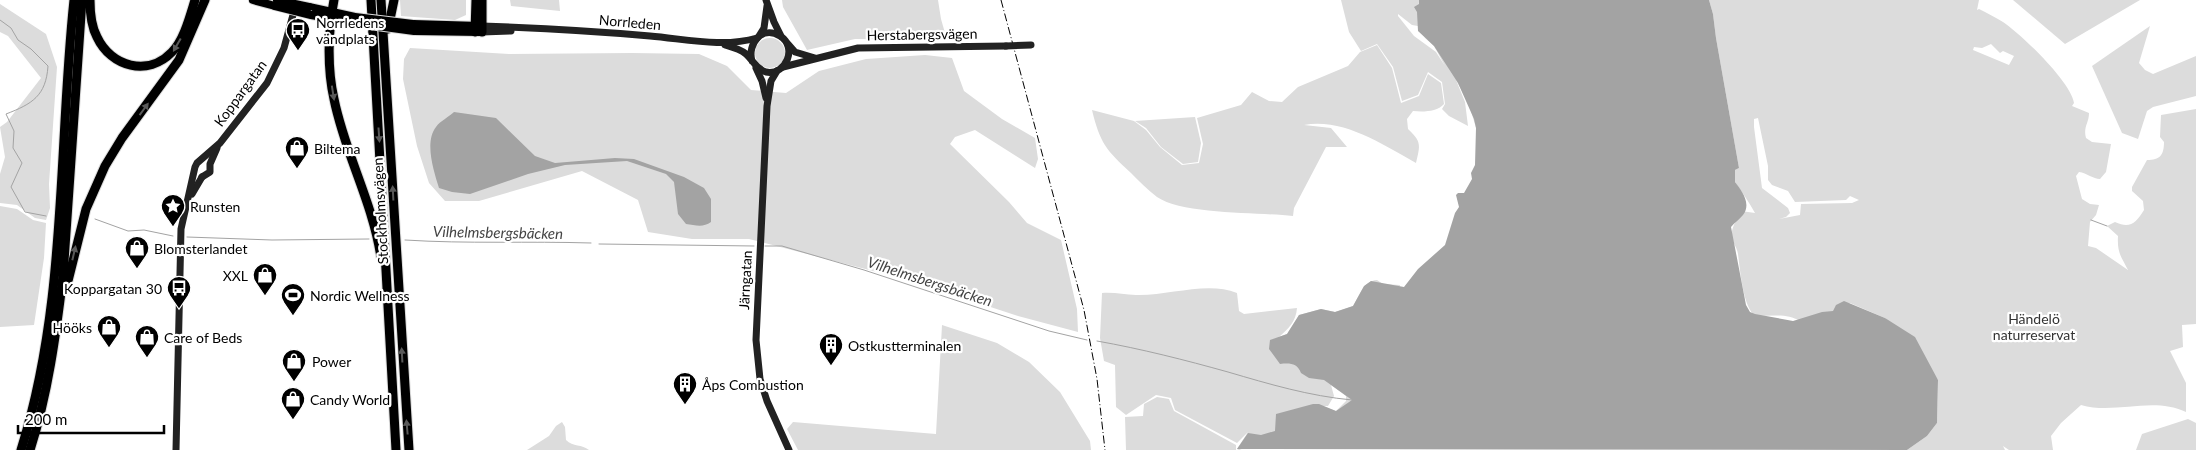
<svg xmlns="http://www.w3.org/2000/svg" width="2196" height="450" font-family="Lato,sans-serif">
<rect width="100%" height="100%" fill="#fff"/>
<g fill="#dcdcdc" fill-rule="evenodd">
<path d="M 400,0 L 466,0 L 466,15 L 455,20 L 401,16 Z"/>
<path d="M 510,0 L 559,0 L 560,11 L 511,6 Z"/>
<path d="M 782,0 L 938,0 L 941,19 L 947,40 L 855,39 L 807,50 L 783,7 Z"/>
<path d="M 1341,0 L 1419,0 L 1418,26 L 1412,25 L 1398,14 L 1398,16 L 1414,36 L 1436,52 L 1445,66 L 1434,46 L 1424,37 L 1474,71 L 1476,128 L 1469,104 L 1456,80 L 1465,102 L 1468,126 L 1449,116 L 1442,109 L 1445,104 L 1442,82 L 1428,72 L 1418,95 L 1402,101 L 1393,67 L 1377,44 L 1361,51 L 1349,32 Z"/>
<path d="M 1709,0 L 1979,0 L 1977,10 L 1979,9 C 1987,13 1995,17 2003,22 C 2021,34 2071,82 2074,103 L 2072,106 L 2089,113 C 2089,123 2083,127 2086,138 L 2092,142 L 2111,144 L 2106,172 L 2100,179 C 2093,179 2087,173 2079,172 L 2076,176 L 2082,199 L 2090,204 L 2099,205 L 2096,215 L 2090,222 L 2088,246 L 2096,248 L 2128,270 C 2121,256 2117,253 2118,236 L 2107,226 L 2115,222 C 2130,229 2136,223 2144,210 L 2143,201 L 2132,191 L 2132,187 L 2147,160 C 2160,160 2164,155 2164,142 L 2160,137 L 2161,115 L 2196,109 L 2196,324 L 2182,325 L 2183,347 L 2170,351 L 2186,383 L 2186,412 C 2152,396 2115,415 2081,405 L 2061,423 L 2051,436 L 2053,450 L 2009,450 L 2003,446 L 2005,450 L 1907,450 L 1927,436 L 1937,423 L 1938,380 L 1885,318 L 1850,303 L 1842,310 L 1800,321 C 1787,313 1771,316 1756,316 C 1743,310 1740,268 1738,254 C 1737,246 1730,240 1732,232 C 1732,228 1739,213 1741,211 L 1755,213 C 1749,202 1742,192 1735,182 L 1735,170 L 1739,168 L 1716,38 L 1713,14 ZM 1991,44 L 2000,53 L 2003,51 L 2014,56 L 2009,65 L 1973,50 L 1974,47 L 1982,48 ZM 1758,118 L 1768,166 L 1768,180 L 1772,185 L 1788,191 L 1795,202 L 1846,200 L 1850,196 L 1859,200 L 1852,203 L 1801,204 L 1800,215 L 1779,219 L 1786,217 L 1790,213 L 1788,208 L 1762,188 L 1754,127 L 1754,119 Z"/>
<path d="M 2013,0 L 2140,0 L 2065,44 Z"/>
<path d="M 0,4 L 46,34 L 57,67 L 49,184 L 50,208 L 46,220 L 35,218 L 17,205 L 0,203 L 0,174 L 5,157 L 0,127 L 7,122 L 41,78 L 8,36 L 0,32 Z"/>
<path d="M 2150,26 L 2139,63 L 2145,70 L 2153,74 L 2196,56 L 2196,96 L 2153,107 L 2147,111 L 2138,139 L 2122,133 L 2092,66 Z"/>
<circle cx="770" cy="53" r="15"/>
<path d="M 1377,45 L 1392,68 L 1401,103 L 1419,96 L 1428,74 L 1441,83 L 1444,104 C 1437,112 1423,112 1413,111 L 1407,119 L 1408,129 C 1422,142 1420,145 1416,163 C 1383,145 1344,118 1304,125 L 1331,128 L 1347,147 L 1326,147 L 1294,208 L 1293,216 C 1259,212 1183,215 1157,197 C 1148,190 1139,181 1131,173 C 1106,150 1100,143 1092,110 L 1134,121 L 1146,130 L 1160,147 L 1182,165 L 1199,163 L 1203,144 L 1197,118 L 1241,105 L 1252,92 L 1269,101 L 1282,102 L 1298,87 L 1348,66 L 1360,52 Z"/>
<path d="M 410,48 L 509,54 L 632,53 L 699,54 L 727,66 L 751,90 L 786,93 L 819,71 L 866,59 L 925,55 L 952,58 L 964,91 L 1002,119 L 1035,138 L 1038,159 L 1035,168 L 975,130 L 955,137 L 950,144 L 1009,202 L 1027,223 L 1061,240 L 1077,309 L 1078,332 L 1018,316 L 908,280 L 749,239 L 692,239 L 648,232 L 638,200 L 582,171 L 479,201 L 445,201 L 429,183 L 417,146 L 403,79 L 404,59 Z"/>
<path d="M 1195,117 L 1201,143 L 1198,162 L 1183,164 L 1161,147 L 1146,128 L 1135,121 Z"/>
<path d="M 0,206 L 17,209 L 33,220 L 46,223 L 44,258 L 34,325 L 0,327 Z"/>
<path d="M 1377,280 L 1383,284 L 1400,285 L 1372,399 L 1239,450 L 1237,449 L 1248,432 L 1237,443 L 1175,410 L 1171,398 L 1156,395 L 1126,415 L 1116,407 L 1115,365 L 1104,361 L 1100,338 L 1102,293 C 1115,292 1124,295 1136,295 C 1169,296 1207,281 1237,293 L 1239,311 L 1244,314 L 1297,308 C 1296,322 1288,329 1279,337 L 1287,334 L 1299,315 L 1321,309 L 1335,312 L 1353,306 C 1360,295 1363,281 1377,280 ZM 1331,385 L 1346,396 L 1346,401 L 1336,411 L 1322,406 L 1328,406 L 1334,396 Z"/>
<path d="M 942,325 L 997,343 L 1029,362 L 1060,392 L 1090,441 L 1091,450 L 798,450 L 787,429 L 793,422 L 936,434 Z"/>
<path d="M 1157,397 L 1169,399 L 1174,411 L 1236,445 L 1236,450 L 1126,450 L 1125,417 L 1143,416 L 1144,404 Z"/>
<path d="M 2188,419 L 2196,423 L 2196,450 L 2136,450 L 2142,434 Z"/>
<path d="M 562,422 L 565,427 L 566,440 C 573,447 582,444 589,450 L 527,450 L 549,436 L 556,426 Z"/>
</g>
<g fill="#a3a3a3">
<path d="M 1419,0 L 1709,0 L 1713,14 L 1716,38 L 1739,168 L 1735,170 L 1735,182 C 1741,190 1752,203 1743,215 C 1740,219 1735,222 1731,227 L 1746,305 L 1750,312 L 1755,314 L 1793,321 L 1822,312 L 1833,311 L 1836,305 L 1844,301 L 1885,318 L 1915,337 L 1938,380 L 1937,423 L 1927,436 L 1907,450 L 1237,449 L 1248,433 L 1261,435 L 1275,431 L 1276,414 L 1313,404 L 1319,404 L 1336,411 L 1352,400 L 1324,380 L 1309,378 L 1301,373 C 1297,363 1290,363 1280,364 L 1269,349 L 1270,340 L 1287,334 L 1299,315 L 1321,309 L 1335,312 L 1353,306 L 1364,286 L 1371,281 L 1404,287 L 1418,269 L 1445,245 L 1455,213 L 1459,207 L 1456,195 L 1458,193 L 1464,193 L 1472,179 L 1471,173 L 1475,165 L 1476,128 L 1474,119 L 1458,83 L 1434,46 L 1418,31 L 1417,12 L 1414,7 L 1419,4 Z"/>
<path d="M 454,112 L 496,118 L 535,156 L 555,163 L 615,158 L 634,159 L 684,177 L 704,188 L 711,199 L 711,222 C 703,228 695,225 686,224 L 678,214 L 674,182 L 666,174 L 627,161 L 565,165 L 528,174 L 470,194 L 452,192 L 439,188 C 434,172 424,142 436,127 C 440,121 449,117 454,112 Z"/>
</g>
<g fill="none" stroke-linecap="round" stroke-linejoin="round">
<g stroke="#a3a3a3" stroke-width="1">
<path d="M 0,20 L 11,28 L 18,40 L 31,49 L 48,66 C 46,96 32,104 6,114 L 14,131 L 13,148 L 22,163 L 11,187 L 25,212 L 46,216"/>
<path d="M 95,219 L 128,231 L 144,230 L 173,236"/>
<path d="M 2091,220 L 2107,226"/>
<path d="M 187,237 L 272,240 L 369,239"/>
<path d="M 405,240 C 467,244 529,241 591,243"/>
<path d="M 599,244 L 754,246"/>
<path d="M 765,246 L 782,246 L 864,270 L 1049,331 L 1087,340"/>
<path d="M 1097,341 C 1142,349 1185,360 1228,372 C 1269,384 1309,396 1352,400"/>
</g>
<g stroke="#dbdbdb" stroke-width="10">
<g id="primary">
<path d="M 253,0 L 275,6"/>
<path d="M 309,7 L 355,17"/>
<path d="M 311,15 L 355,23"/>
<path d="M 413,24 L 480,26"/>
<path d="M 414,31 L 480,32"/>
</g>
</g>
<g stroke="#dbdbdb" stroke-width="11">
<g id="highway">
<path d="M 90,0 C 90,12 91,26 97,37 C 111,67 148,77 172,52 C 184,40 190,16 195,0"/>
<path d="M 334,0 C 328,31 327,68 334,99 C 345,154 372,200 381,257"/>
<path d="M 371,0 L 396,450"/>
<path d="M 381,0 L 409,450"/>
<path d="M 482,0 L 482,32"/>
<path d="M 388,29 L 394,0"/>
<path d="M 475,32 L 476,0"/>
<path d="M 66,289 L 86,209 L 105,166 L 122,138 L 179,60 L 205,0"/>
<path d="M 21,450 C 67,304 58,150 74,0"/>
<path d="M 30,450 C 48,394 56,334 63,276 L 82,0"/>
</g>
</g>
<g stroke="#222" stroke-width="7">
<path d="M 766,0 L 774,22 L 781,36"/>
<path d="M 482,26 C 538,28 594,31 650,36 C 686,39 722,48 757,38"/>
<path d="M 482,32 L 511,31"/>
<path d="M 759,36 L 764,28 L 767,6"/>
<path d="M 788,44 L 795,52 L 815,58"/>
<path d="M 725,45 C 732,47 740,49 746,54 C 753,60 756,69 766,72 C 786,76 798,47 780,36 C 762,25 747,44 752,61"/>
<path d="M 783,67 L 858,48 L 1006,46"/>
<path d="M 756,68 L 762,81 L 766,98"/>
<path d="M 777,71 L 771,81 L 767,106 L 756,340 L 760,379 L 767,401 L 789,450"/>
<path d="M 202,177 L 210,172 L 210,164 L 217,148"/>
<path d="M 192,194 L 202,177"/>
<path d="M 176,450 L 181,229 L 195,167 L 197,163 L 220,143 L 267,83 L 284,48 L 297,0"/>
</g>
<use href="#primary" stroke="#000" stroke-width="8"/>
<use href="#highway" stroke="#000" stroke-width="9"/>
<path stroke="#000" stroke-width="1" stroke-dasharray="8 2.5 1 2.5" stroke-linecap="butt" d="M 1001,0 L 1084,310 L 1097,379 L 1105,450"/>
<g stroke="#dbdbdb" stroke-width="10" stroke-linecap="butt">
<g id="primary-bridge">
<path d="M 277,0 L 309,7"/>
<path d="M 275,6 L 311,15"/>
<path d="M 355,17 L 413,24"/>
<path d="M 355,23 L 414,31"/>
</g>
</g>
<path stroke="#222" stroke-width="7" d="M 1006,46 L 1031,45"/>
<use href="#primary-bridge" stroke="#000" stroke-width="8"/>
</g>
<defs><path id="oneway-solid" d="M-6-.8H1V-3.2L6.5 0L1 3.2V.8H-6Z" transform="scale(1.25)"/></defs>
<g fill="#595959">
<use href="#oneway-solid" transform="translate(177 45) rotate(120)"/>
<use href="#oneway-solid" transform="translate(333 93) rotate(81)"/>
<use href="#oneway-solid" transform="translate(144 109) rotate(-54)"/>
<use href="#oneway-solid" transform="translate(379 135) rotate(86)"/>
<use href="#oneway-solid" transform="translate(393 193) rotate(-93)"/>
<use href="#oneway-solid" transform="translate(74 253) rotate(-77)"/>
<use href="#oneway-solid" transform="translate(402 355) rotate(-93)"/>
<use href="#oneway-solid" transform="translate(407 427) rotate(-95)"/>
</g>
<defs>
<g id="bus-pin" transform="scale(1.25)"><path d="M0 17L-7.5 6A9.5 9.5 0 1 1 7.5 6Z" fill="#000" stroke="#fff"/><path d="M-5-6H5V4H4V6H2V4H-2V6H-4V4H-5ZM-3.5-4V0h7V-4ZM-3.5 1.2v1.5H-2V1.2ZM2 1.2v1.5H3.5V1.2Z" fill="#fff"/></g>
<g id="shop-pin" transform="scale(1.25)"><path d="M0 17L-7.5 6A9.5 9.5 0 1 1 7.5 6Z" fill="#000" stroke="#fff"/><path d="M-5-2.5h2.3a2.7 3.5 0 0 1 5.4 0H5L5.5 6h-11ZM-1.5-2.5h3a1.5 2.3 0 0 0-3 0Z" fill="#fff"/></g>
<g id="sight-pin" transform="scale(1.25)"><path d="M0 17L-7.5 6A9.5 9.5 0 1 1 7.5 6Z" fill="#000" stroke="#fff"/><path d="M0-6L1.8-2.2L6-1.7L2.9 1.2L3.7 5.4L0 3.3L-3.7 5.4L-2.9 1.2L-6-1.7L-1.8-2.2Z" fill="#fff"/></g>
<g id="stadium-pin" transform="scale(1.25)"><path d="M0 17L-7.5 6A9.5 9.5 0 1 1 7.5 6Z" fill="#000" stroke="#fff"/><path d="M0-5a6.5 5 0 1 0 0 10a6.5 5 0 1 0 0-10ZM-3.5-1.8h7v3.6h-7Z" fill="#fff"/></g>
<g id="building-pin" transform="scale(1.25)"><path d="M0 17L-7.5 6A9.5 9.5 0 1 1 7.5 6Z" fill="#000" stroke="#fff"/><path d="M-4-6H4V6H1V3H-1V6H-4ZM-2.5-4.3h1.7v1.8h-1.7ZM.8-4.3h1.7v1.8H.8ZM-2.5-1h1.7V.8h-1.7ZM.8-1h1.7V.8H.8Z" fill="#fff"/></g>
</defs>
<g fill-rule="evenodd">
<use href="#bus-pin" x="298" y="30"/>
<use href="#shop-pin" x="297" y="148"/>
<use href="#sight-pin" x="173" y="206"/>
<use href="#shop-pin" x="137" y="248"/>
<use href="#shop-pin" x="265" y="275"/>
<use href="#bus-pin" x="179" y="288"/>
<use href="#stadium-pin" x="293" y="295"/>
<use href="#shop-pin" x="109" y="327"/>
<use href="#shop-pin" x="147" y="337"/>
<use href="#building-pin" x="831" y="345"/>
<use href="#shop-pin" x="294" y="361"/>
<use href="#building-pin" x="685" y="384"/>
<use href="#shop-pin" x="293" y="399"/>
</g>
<g text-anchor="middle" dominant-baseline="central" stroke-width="4.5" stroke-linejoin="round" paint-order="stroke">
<g font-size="14" fill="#000" stroke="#fff" text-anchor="start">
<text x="316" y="22">Norrledens<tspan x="316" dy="16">vändplats</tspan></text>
<text x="314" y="148">Biltema</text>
<text x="190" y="206">Runsten</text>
<text x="154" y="248">Blomsterlandet</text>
<text x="248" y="275" text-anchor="end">XXL</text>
<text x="162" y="288" text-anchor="end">Koppargatan 30</text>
<text x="310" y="295">Nordic Wellness</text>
<text x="92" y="327" text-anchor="end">Hööks</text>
<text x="164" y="337">Care of Beds</text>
<text x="848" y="345">Ostkustterminalen</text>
<text x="312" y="361">Power</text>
<text x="702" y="384">Åps Combustion</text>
<text x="310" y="399">Candy World</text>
</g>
<g font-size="14" fill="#000" stroke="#fff">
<text transform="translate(630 22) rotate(5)">Norrleden</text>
<text transform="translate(922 34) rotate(-1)">Herstabergsvägen</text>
<text transform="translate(240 93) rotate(-54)">Koppargatan</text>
<text transform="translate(380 211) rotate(-93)">Stockholmsvägen</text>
<text transform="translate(745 280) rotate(-87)">Järngatan</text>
</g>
<g font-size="14" fill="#333" stroke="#fff">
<text x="2034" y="318">Händelö<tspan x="2034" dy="16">naturreservat</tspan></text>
</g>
<g font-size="15" font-style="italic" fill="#444" stroke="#fff">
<text transform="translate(498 232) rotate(1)">Vilhelmsbergsbäcken</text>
<text transform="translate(930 281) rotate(18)">Vilhelmsbergsbäcken</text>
</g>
</g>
<path d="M18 425v8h146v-8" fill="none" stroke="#000000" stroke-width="2.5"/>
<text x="25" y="425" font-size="15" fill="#000000" stroke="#ffffff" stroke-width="4" paint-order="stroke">200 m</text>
</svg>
